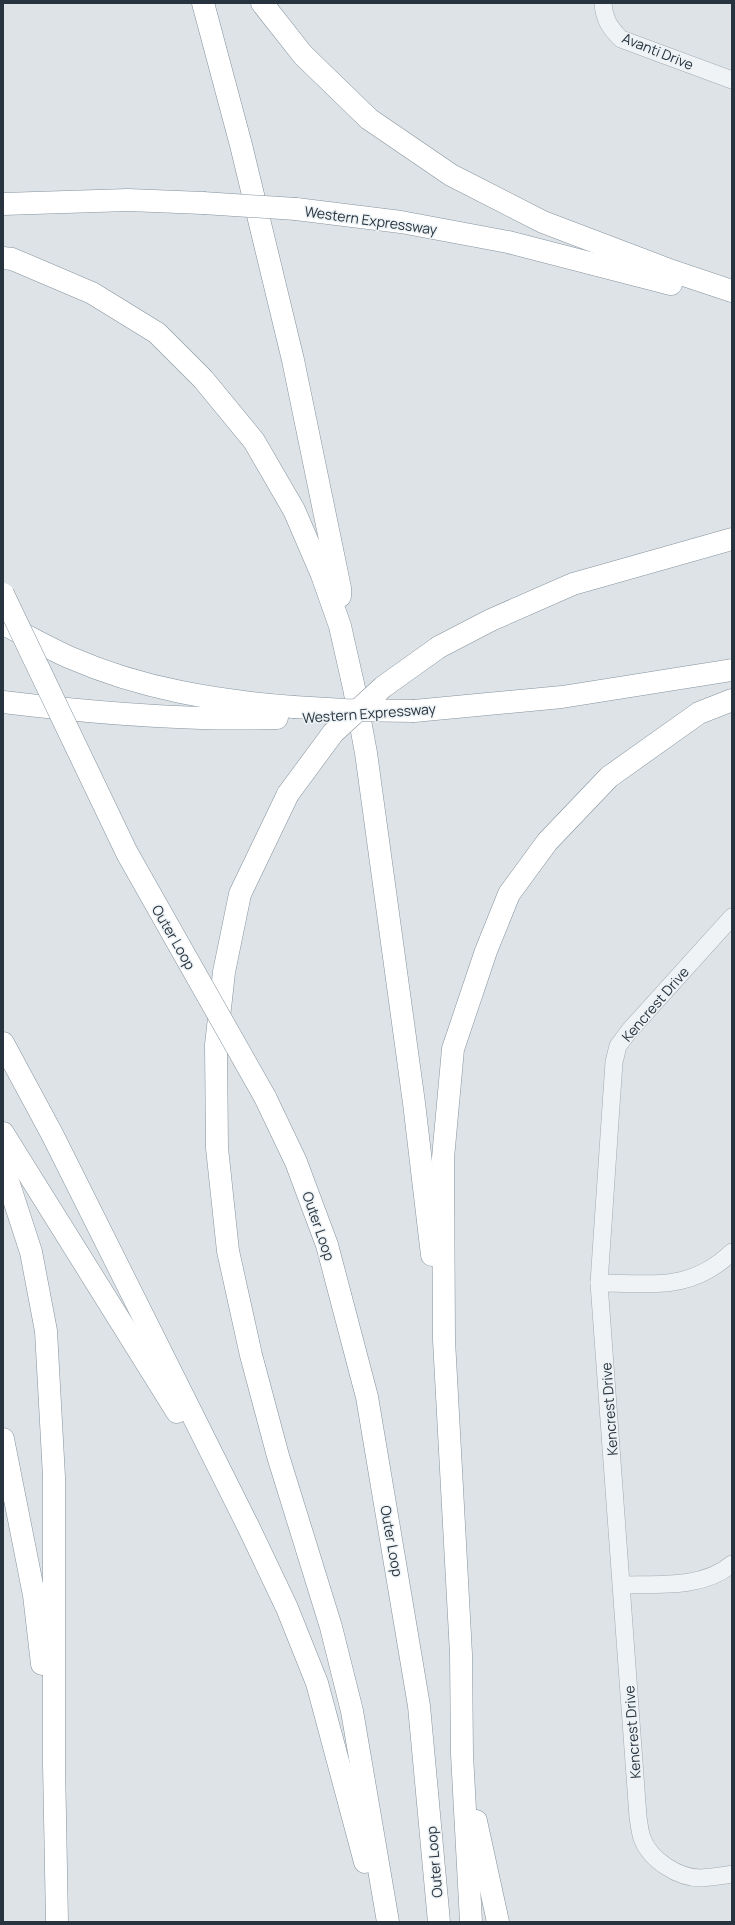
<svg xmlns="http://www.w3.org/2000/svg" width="735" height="1925" font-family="Manrope,sans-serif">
<rect width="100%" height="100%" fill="#dde3e7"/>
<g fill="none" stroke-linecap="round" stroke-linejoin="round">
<g stroke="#a3abb1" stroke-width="18">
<g id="street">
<path d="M 603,3 C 604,19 610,28 621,39 L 732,80"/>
<path d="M 732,917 L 629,1031 L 618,1046 L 614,1062 L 599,1283 L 638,1817 C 639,1824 640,1832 642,1838 C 650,1860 678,1878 701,1878 C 711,1877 722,1876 732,1874"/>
<path d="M 599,1283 C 653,1283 690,1292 732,1252"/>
<path d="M 622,1585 C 658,1584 702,1589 732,1564"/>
</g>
</g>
<g stroke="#85939e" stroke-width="23">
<g id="highway">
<path d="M 203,3 L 241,145 L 293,360 L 340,588 L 340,596"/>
<path d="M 262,3 L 303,55 L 369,119 L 451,175 L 543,222 L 672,271 L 732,291"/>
<path d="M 3,204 L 128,200 L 203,203"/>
<path d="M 296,209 L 401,222 L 508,242 L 671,284"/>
<path d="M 3,258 L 12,259 L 92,293 L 157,333 L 203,379 L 254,441 L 294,510 L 322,575 L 340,626 L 354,688 L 366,753 L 414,1103 L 432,1255"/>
<path d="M 3,624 C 26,635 48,648 71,658 C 142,689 217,701 294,707"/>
<path d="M 439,647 L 491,620 L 573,584 L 732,539"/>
<path d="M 3,702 C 94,713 186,721 277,718"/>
<path d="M 414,711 L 562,697 L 732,670"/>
<path d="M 288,794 L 240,894 L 224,972 L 216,1045 L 217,1148 L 228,1251 L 251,1355 L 278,1456 L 331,1627 L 352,1711 L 388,1922"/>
<path d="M 3,1043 L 52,1134 L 249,1528 L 287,1608 L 317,1683 L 365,1862"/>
<path d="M 265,1097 L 296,1162 L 327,1245 L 367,1397 L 419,1706 L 439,1922"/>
<path d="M 3,1133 L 177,1412"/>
<path d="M 3,1166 L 31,1252 L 46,1331 L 54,1477 L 54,1764 L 57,1922"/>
<path d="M 3,1439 L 34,1595 L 42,1664"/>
<path d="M 476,1821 L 498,1922"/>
<path d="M 471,1922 L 462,1754 L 461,1654 L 444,1340 L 443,1158 L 453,1049 L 486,951 L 509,894 L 547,842 L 609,777 L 699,713 L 732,700"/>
</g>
</g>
<use href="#street" stroke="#f0f3f6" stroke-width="17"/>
<use href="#highway" stroke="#fff" stroke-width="22"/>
<g stroke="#85939e" stroke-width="23" stroke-linecap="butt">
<g id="highway-bridge">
<path d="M 203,203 L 296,209"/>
<path d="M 3,594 L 127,853 L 265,1097"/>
<path d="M 294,707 L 345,710 L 414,711"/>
<path d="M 288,794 L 333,733 L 383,687 L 439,647"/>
</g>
</g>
<use href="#highway-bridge" stroke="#fff" stroke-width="22"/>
</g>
<g text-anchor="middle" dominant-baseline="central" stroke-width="3" stroke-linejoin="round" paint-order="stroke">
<g font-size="14" fill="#27333e" stroke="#edf2f5">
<text transform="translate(658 51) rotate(22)">Avanti Drive</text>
<text transform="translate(371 220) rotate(8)">Western Expressway</text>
<text transform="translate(369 713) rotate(-4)">Western Expressway</text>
<text transform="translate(174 937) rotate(60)">Outer Loop</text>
<text transform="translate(655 1004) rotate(-49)">Kencrest Drive</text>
<text transform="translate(319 1226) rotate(71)">Outer Loop</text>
<text transform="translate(609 1409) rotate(-94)">Kencrest Drive</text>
<text transform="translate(392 1541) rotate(80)">Outer Loop</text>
<text transform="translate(632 1732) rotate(-94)">Kencrest Drive</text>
<text transform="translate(434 1862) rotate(-95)">Outer Loop</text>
</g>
</g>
<rect width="735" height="1925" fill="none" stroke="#27333e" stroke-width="8"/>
</svg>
